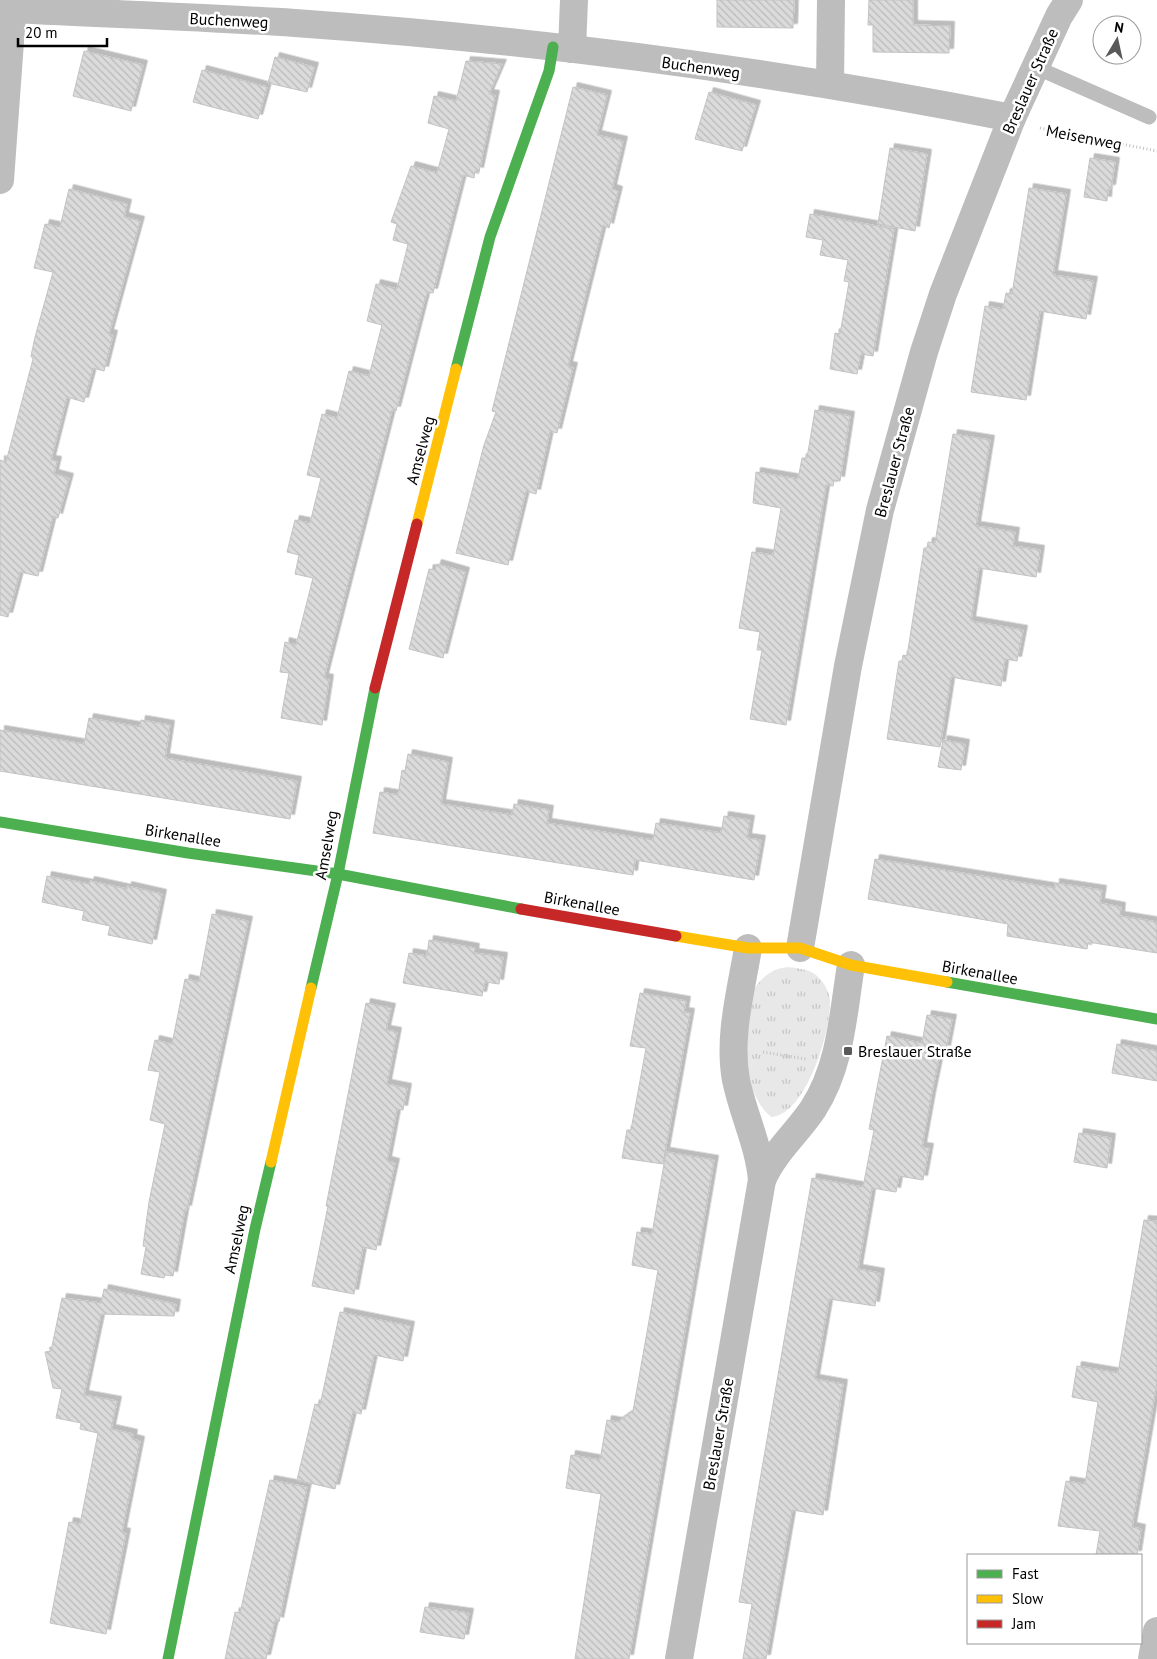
<svg xmlns="http://www.w3.org/2000/svg" width="1157" height="1659" font-family="'PT Sans',sans-serif">
<defs>
<pattern id="grass-tufts" width="24" height="20" patternUnits="userSpaceOnUse" patternTransform="scale(1.25)"><rect width="24" height="20" fill="#e8e8e8"/><path d="M3 7l-1-3M5 7V3M7 7l1-3M15 17l-1-3M17 17v-4M19 17l1-3" fill="none" stroke="#c5c5c5"/></pattern>
<pattern id="building-back-hatch" width="6" height="6" patternUnits="userSpaceOnUse" patternTransform="scale(1.25)"><rect width="6" height="6" fill="#dbdbdb"/><path d="M-1 5l2 2M0 0l6 6M5-1l2 2" fill="none" stroke="#bababa"/></pattern>
<filter id="shadow"><feDropShadow dx="4.5" dy="-4.5" stdDeviation="0" flood-color="#0004"/></filter>
</defs>
<rect width="100%" height="100%" fill="#fff"/>
<path fill="url(#grass-tufts)" d="M 787,967 C 796,968 809,969 816,975 C 824,982 830,992 830,1002 C 831,1031 806,1114 772,1117 C 755,1106 746,1074 745,1055 L 753,991 C 761,978 771,969 787,967 Z"/>
<g fill="url(#building-back-hatch)" stroke="#c3c3c3" filter="url(#shadow)">
<path d="M 717,0 L 794,0 L 793,28 L 717,27 Z"/>
<path d="M 869,0 L 913,0 L 913,25 L 950,26 L 949,53 L 873,52 L 873,25 L 868,25 Z"/>
<path d="M 84,51 L 143,65 L 131,111 L 73,96 Z"/>
<path d="M 275,57 L 314,67 L 307,92 L 268,83 Z"/>
<path d="M 466,61 L 502,64 L 489,94 L 495,95 L 479,172 L 475,171 L 474,178 L 463,175 L 433,293 L 428,292 L 425,298 L 396,411 L 392,410 L 324,678 L 329,679 L 322,725 L 281,718 L 289,673 L 280,672 L 285,642 L 296,645 L 313,578 L 295,574 L 299,555 L 287,552 L 295,520 L 310,523 L 321,478 L 307,475 L 322,414 L 337,418 L 349,371 L 369,376 L 382,325 L 367,321 L 376,284 L 397,289 L 408,244 L 393,240 L 397,224 L 391,222 L 411,166 L 437,173 L 449,129 L 428,123 L 434,96 L 456,101 Z"/>
<path d="M 202,70 L 267,87 L 258,119 L 193,102 Z"/>
<path d="M 573,87 L 607,95 L 597,135 L 623,141 L 612,189 L 618,191 L 609,228 L 603,225 L 568,366 L 573,367 L 557,433 L 550,431 L 536,494 L 526,491 L 508,565 L 456,553 L 484,445 L 496,412 L 492,411 Z"/>
<path d="M 709,92 L 756,105 L 742,151 L 695,139 Z"/>
<path d="M 890,148 L 927,154 L 915,231 L 878,224 Z"/>
<path d="M 1090,158 L 1115,162 L 1111,189 L 1108,189 L 1107,201 L 1084,197 Z"/>
<path d="M 1029,188 L 1066,194 L 1053,275 L 1093,281 L 1086,319 L 1040,311 L 1026,400 L 971,392 L 985,306 L 1003,309 L 1006,293 L 1012,294 Z"/>
<path d="M 69,189 L 127,204 L 124,217 L 140,221 L 109,334 L 113,335 L 104,371 L 93,368 L 84,402 L 67,397 L 51,460 L 57,461 L 54,474 L 69,478 L 58,518 L 53,516 L 38,576 L 20,572 L 8,617 L 0,615 L 0,460 L 6,462 L 33,359 L 31,356 L 35,337 L 53,272 L 34,268 L 45,224 L 60,227 Z"/>
<path d="M 810,214 L 894,229 L 873,356 L 861,354 L 857,374 L 830,369 L 835,333 L 840,334 L 849,282 L 844,281 L 848,260 L 820,255 L 823,240 L 806,237 Z"/>
<path d="M 815,410 L 850,416 L 840,481 L 834,480 L 833,486 L 826,485 L 786,725 L 750,719 L 762,650 L 757,650 L 760,632 L 739,628 L 752,552 L 773,555 L 781,508 L 753,503 L 756,472 L 798,479 L 802,458 L 807,458 Z"/>
<path d="M 953,434 L 990,440 L 976,526 L 1015,532 L 1013,546 L 1040,550 L 1036,577 L 979,568 L 971,621 L 1023,630 L 1017,661 L 1005,659 L 1001,686 L 951,677 L 940,747 L 887,739 L 899,661 L 902,661 L 903,655 L 907,656 L 924,548 L 927,548 L 928,542 L 935,543 Z"/>
<path d="M 437,564 L 465,572 L 443,658 L 409,649 L 429,569 L 435,570 Z"/>
<path d="M 89,718 L 140,727 L 141,720 L 170,725 L 165,758 L 297,781 L 290,819 L 0,771 L 0,730 L 84,744 Z"/>
<path d="M 943,740 L 965,744 L 961,770 L 938,767 Z"/>
<path d="M 408,754 L 448,762 L 441,804 L 512,815 L 514,804 L 549,810 L 547,823 L 653,840 L 656,823 L 721,833 L 724,816 L 750,820 L 747,838 L 761,840 L 754,880 L 635,860 L 633,875 L 373,833 L 380,792 L 398,795 L 402,770 L 405,771 Z"/>
<path d="M 875,859 L 1055,888 L 1055,883 L 1102,890 L 1100,903 L 1121,907 L 1120,916 L 1157,922 L 1157,953 L 1094,943 L 1088,943 L 1087,949 L 1007,936 L 1008,924 L 868,899 Z"/>
<path d="M 47,876 L 89,884 L 90,881 L 127,889 L 127,886 L 162,894 L 152,944 L 108,935 L 110,926 L 82,920 L 84,911 L 42,902 Z"/>
<path d="M 212,914 L 248,921 L 187,1210 L 185,1209 L 173,1276 L 165,1275 L 164,1278 L 141,1274 L 146,1247 L 143,1246 L 149,1202 L 165,1124 L 150,1120 L 160,1072 L 148,1070 L 155,1040 L 172,1044 L 185,979 L 199,982 Z"/>
<path d="M 429,940 L 475,948 L 474,953 L 503,957 L 499,984 L 485,982 L 482,996 L 403,983 L 409,953 L 427,956 Z"/>
<path d="M 640,993 L 686,1001 L 684,1012 L 690,1013 L 663,1164 L 622,1158 L 627,1130 L 631,1130 L 646,1048 L 630,1046 Z"/>
<path d="M 366,1003 L 391,1008 L 386,1030 L 397,1032 L 387,1084 L 407,1088 L 403,1110 L 397,1109 L 387,1161 L 395,1163 L 376,1250 L 363,1247 L 354,1294 L 312,1286 L 328,1206 L 326,1206 Z"/>
<path d="M 927,1015 L 952,1019 L 946,1050 L 941,1049 L 931,1097 L 922,1147 L 929,1148 L 923,1180 L 899,1176 L 896,1192 L 872,1188 L 858,1269 L 880,1273 L 875,1306 L 829,1299 L 815,1379 L 843,1384 L 823,1515 L 792,1510 L 766,1659 L 743,1659 L 752,1604 L 739,1602 L 812,1178 L 863,1187 L 874,1130 L 869,1129 L 887,1036 L 922,1043 Z"/>
<path d="M 1117,1044 L 1157,1051 L 1157,1081 L 1112,1073 Z"/>
<path d="M 1079,1133 L 1111,1138 L 1107,1168 L 1074,1162 Z"/>
<path d="M 666,1152 L 714,1160 L 629,1659 L 575,1659 L 601,1494 L 566,1488 L 571,1455 L 600,1460 L 607,1420 L 618,1422 L 633,1411 L 658,1270 L 632,1265 L 637,1232 L 652,1234 Z"/>
<path d="M 1144,1220 L 1157,1221 L 1157,1382 L 1132,1527 L 1141,1529 L 1137,1555 L 1096,1555 L 1100,1531 L 1058,1526 L 1066,1481 L 1085,1484 L 1098,1402 L 1072,1397 L 1077,1366 L 1118,1373 Z"/>
<path d="M 104,1289 L 176,1304 L 174,1316 L 101,1314 L 84,1395 L 117,1401 L 111,1429 L 133,1434 L 132,1439 L 140,1441 L 122,1532 L 126,1533 L 106,1634 L 50,1623 L 69,1522 L 80,1524 L 98,1433 L 80,1429 L 81,1423 L 56,1418 L 62,1389 L 53,1388 L 45,1352 L 51,1351 L 62,1298 L 101,1303 Z"/>
<path d="M 340,1312 L 410,1326 L 403,1361 L 374,1355 L 361,1414 L 353,1412 L 335,1489 L 297,1480 L 315,1404 L 320,1405 Z"/>
<path d="M 270,1480 L 307,1487 L 279,1622 L 275,1620 L 266,1659 L 225,1659 L 235,1612 L 240,1613 Z"/>
<path d="M 425,1607 L 469,1613 L 464,1639 L 420,1632 Z"/>
</g>
<g fill="none" stroke-linecap="round" stroke-linejoin="round">
<g stroke="#c2c2c2" stroke-width="3" stroke-dasharray="1 2.5" stroke-linecap="butt">
<path d="M 1040,128 L 1157,151"/>
<path d="M 763,1052 L 806,1059"/>
</g>
<path stroke="#bdbdbd" stroke-width="15" d="M 1035,67 L 1149,117"/>
<g stroke="#bdbdbd" stroke-width="28">
<path d="M 12,9 C 106,14 201,17 295,23 C 536,40 776,71 1012,118"/>
<path d="M 572,49 L 574,0"/>
<path d="M 830,84 L 831,0"/>
<path d="M 0,180 L 13,0"/>
<path d="M 748,948 C 741,991 728,1037 736,1080 C 743,1114 759,1145 762,1180"/>
<path d="M 800,948 L 848,666 L 880,510 L 924,352 L 943,294 L 1012,118 L 1059,16 L 1069,0"/>
<path d="M 679,1659 L 762,1180 C 774,1152 797,1133 813,1109 C 841,1066 843,1014 851,965"/>
<path d="M 1152,1659 L 1157,1631"/>
</g>
<g stroke="#4caf50" stroke-width="11">
<path d="M 456,369 L 490,237 L 549,71 L 553,47"/>
<path d="M 0,822 L 188,853 L 338,874 L 521,909"/>
<path d="M 947,982 L 1157,1019"/>
<path d="M 311,988 L 338,874 L 375,688"/>
<path d="M 168,1659 L 255,1229 L 271,1162"/>
</g>
<g stroke="#ffc107" stroke-width="11">
<path d="M 417,524 L 456,369"/>
<path d="M 676,936 L 748,948 L 800,948 L 851,965 L 947,982"/>
<path d="M 271,1162 L 311,988"/>
</g>
<g stroke="#c62828" stroke-width="11">
<path d="M 375,688 L 417,524"/>
<path d="M 521,909 L 676,936"/>
</g>
</g>
<rect fill="#595959" stroke="#fff" stroke-width="2" x="843" y="1046" width="10" height="10" rx="2.5"/>
<g text-anchor="middle" dominant-baseline="central" stroke-width="5" stroke-linejoin="round" paint-order="stroke">
<g font-size="16" fill="#000" stroke="#fff">
<text transform="translate(229 20) rotate(3)">Buchenweg</text>
<text transform="translate(701 67) rotate(8)">Buchenweg</text>
<text transform="translate(1030 81) rotate(-66)">Breslauer Straße</text>
<text transform="translate(1084 137) rotate(11)">Meisenweg</text>
<text transform="translate(420 450) rotate(-75)">Amselweg</text>
<text transform="translate(894 462) rotate(-75)">Breslauer Straße</text>
<text transform="translate(183 835) rotate(9)">Birkenallee</text>
<text transform="translate(326 845) rotate(-80)">Amselweg</text>
<text transform="translate(582 903) rotate(10)">Birkenallee</text>
<text transform="translate(980 972) rotate(10)">Birkenallee</text>
<text transform="translate(236 1239) rotate(-78)">Amselweg</text>
<text transform="translate(718 1434) rotate(-80)">Breslauer Straße</text>
</g>
<g font-size="16" fill="#000" stroke="#fff" text-anchor="start">
<text x="858" y="1051">Breslauer Straße</text>
</g>
</g>
<rect x="967" y="1554" width="175" height="90" fill="#ffffff" stroke="#999999"/>
<rect x="977" y="1570" width="25" height="8" fill="#4caf50" stroke="#999999"/>
<text x="1012" y="1579" font-size="15" fill="#000000">Fast</text>
<rect x="977" y="1595" width="25" height="8" fill="#ffc107" stroke="#999999"/>
<text x="1012" y="1604" font-size="15" fill="#000000">Slow</text>
<rect x="977" y="1620" width="25" height="8" fill="#c62828" stroke="#999999"/>
<text x="1012" y="1629" font-size="15" fill="#000000">Jam</text>
<g transform="translate(1117 40) rotate(9)"><circle r="24" fill="#ffffff" stroke="#999999"/>
<path d="M0-4L9 19L0 12L-9 19Z" fill="#595959"/>
<text y="-8" font-size="14" font-weight="bold" text-anchor="middle" fill="#000000">N</text>
</g>
<path d="M18 38v8h89v-8" fill="none" stroke="#000000" stroke-width="2.5"/>
<text x="25" y="38" font-size="15" fill="#000000" stroke="#ffffff" stroke-width="4" paint-order="stroke">20 m</text>
</svg>
